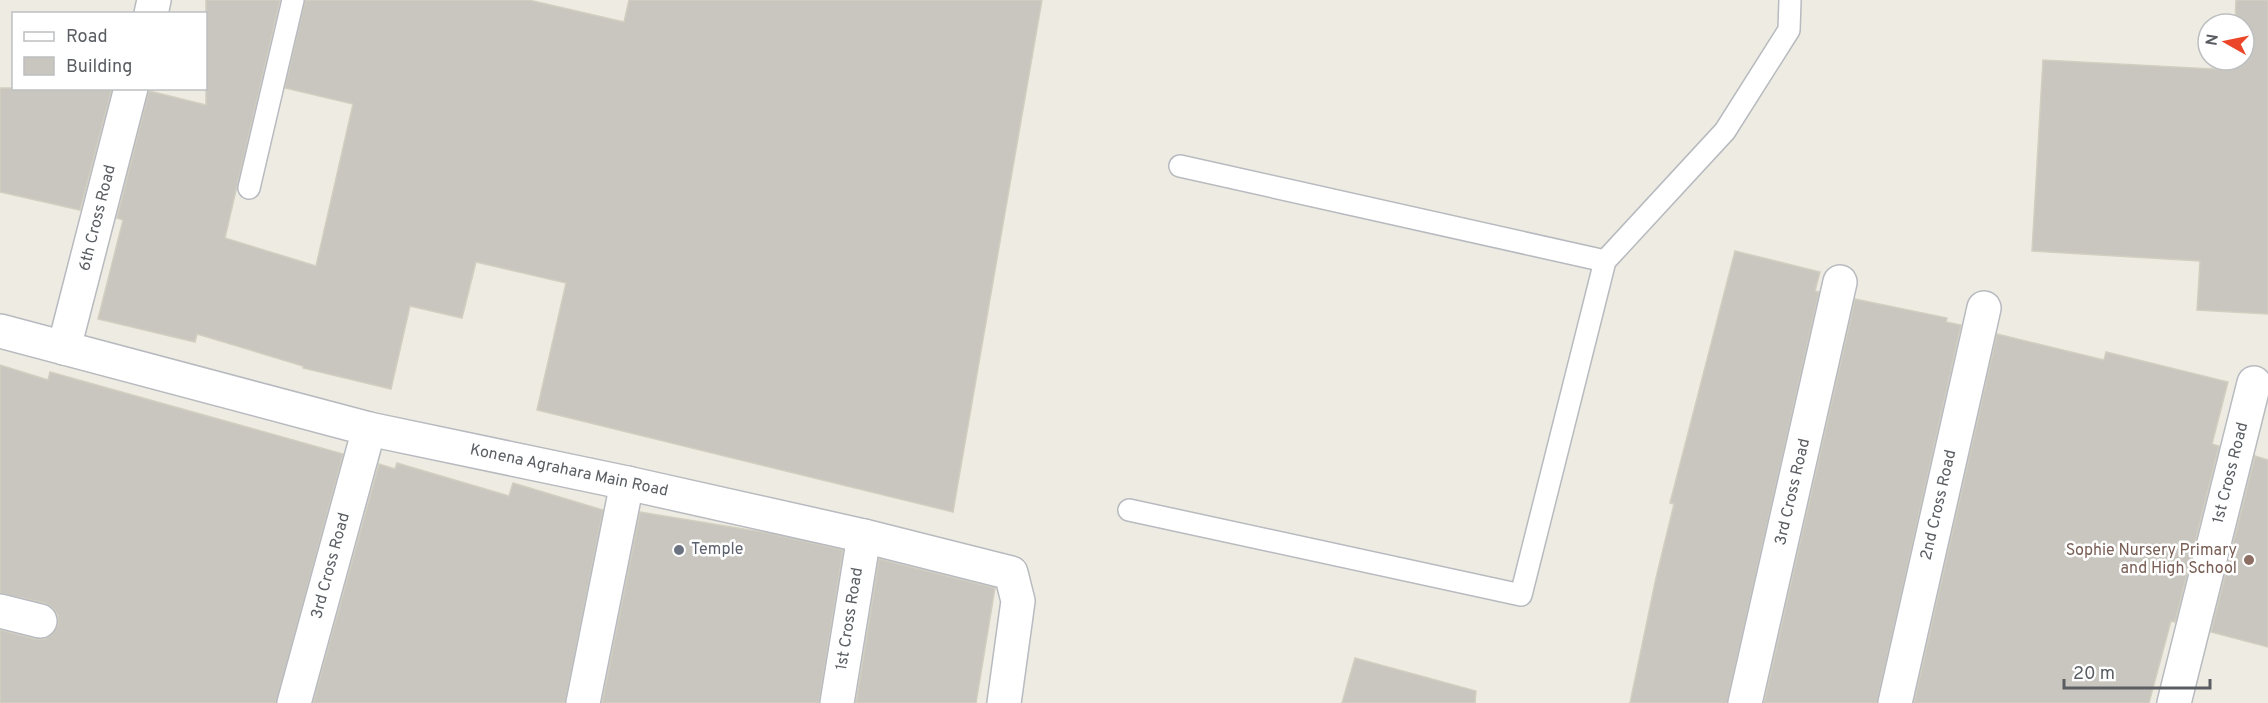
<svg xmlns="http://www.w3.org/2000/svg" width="2268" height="703" font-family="Overpass,sans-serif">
<rect width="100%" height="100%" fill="#eeece2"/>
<g fill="#c8c6bf" stroke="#d2cec0" stroke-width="1.5">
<path d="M 206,0 L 280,0 L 225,238 L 316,266 L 353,104 L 285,88 L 305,0 L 529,0 L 624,22 L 629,0 L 1042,0 L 953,512 L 537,410 L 566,283 L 476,262 L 462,318 L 410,306 L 391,389 L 303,368 L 303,366 L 197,334 L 195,342 L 98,319 L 123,220 L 117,218 L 149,91 L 206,105 Z"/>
<path d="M 2236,0 L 2268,0 L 2268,314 L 2197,310 L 2200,261 L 2032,251 L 2043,60 L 2232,70 L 2233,60 L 2244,60 L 2244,24 L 2235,24 Z"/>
<path d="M 0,88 L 112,88 L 80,210 L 0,192 Z"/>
<path d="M 1735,251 L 1820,272 L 1815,291 L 1819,292 L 1727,703 L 1630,703 L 1656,578 L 1674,504 L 1670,503 Z"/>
<path d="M 1855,299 L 1947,318 L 1946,322 L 1961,325 L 1877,703 L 1764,703 Z"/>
<path d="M 1997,334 L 2104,360 L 2106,352 L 2228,382 L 2212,444 L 2219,446 L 2175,622 L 2171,621 L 2149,703 L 1914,703 Z"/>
<path d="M 0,365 L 48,380 L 50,372 L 343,454 L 276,703 L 0,703 L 0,630 L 35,639 L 45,639 L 53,634 L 58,625 L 58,615 L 53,608 L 45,603 L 0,593 Z"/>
<path d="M 2255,456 L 2268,460 L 2268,647 L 2211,632 Z"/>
<path d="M 397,463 L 509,496 L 513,483 L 603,510 L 565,703 L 313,703 L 379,464 L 395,469 Z"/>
<path d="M 640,512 L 762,532 L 843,550 L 819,703 L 602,703 Z"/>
<path d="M 879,559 L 995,588 L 976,703 L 856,703 Z"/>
<path d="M 1355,658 L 1476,691 L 1475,703 L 1342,703 Z"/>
</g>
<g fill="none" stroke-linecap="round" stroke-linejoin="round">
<g stroke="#b7babf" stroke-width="24">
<g id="service">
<path d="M 1180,166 L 1605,261"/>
<path d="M 249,188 L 293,0"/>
<path d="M 1129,510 L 1521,595 L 1605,261 L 1725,131 L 1789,30 L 1790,0"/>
</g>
</g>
<g stroke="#b7babf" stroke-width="36">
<g id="minor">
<path d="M 151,14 L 154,0"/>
<path d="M 0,331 L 369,429 L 627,483 L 864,536 L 1011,573 L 1018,601 L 1004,703"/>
<path d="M 64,348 L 131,88"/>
<path d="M 0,611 L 40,621"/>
<path d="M 294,703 L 369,429"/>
<path d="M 583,703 L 627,483"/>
<path d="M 837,703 L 864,536"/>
<path d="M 1745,703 L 1840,282"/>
<path d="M 1895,703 L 1984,308"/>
<path d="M 2174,703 L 2254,383"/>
</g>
</g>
<use href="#service" stroke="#fff" stroke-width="21"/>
<use href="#minor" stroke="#fff" stroke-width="33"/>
</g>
<circle fill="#6b7280" stroke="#fff" stroke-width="2" cx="679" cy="550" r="6"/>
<circle fill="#8d6e63" stroke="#fff" stroke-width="2" cx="2249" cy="560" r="6"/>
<g text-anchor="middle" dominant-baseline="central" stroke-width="5" stroke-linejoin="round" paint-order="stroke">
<g font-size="16" fill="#5a5e63" stroke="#fff">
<text transform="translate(98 218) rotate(-76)">6th Cross Road</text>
<text transform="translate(569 471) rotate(12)">Konena Agrahara Main Road</text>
<text transform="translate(2231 473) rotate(-76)">1st Cross Road</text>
<text transform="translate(1793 492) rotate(-77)">3rd Cross Road</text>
<text transform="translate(1939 505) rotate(-77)">2nd Cross Road</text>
<text transform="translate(331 566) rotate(-75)">3rd Cross Road</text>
<text transform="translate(850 619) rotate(-81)">1st Cross Road</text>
</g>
<g font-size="16" fill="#5b616d" stroke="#fff" text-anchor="start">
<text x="691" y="550">Temple</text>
</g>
<g font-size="16" fill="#785e54" stroke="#fff" text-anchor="end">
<text x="2237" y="551">Sophie Nursery Primary<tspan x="2237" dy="18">and High School</tspan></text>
</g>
</g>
<rect x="12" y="12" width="195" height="78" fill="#ffffff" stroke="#bdbfc1" stroke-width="1.5"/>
<rect x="24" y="32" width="30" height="9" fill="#ffffff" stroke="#bdbfc1" stroke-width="1.5"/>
<text x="66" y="42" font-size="18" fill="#5a5e63">Road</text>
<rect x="24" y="57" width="30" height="18" fill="#c8c6bf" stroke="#bdbfc1" stroke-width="1.5"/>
<text x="66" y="72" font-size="18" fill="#5a5e63">Building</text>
<g transform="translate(2226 42) rotate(279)"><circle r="28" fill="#ffffff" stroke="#bdbfc1" stroke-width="1.5"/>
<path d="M0-4.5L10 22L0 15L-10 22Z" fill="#ec462a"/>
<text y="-9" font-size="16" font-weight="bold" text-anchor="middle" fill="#5a5e63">N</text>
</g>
<path d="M2064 679v9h146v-9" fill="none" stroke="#5a5e63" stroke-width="3"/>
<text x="2073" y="679" font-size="18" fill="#5a5e63" stroke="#ffffff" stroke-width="4.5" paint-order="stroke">20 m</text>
</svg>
